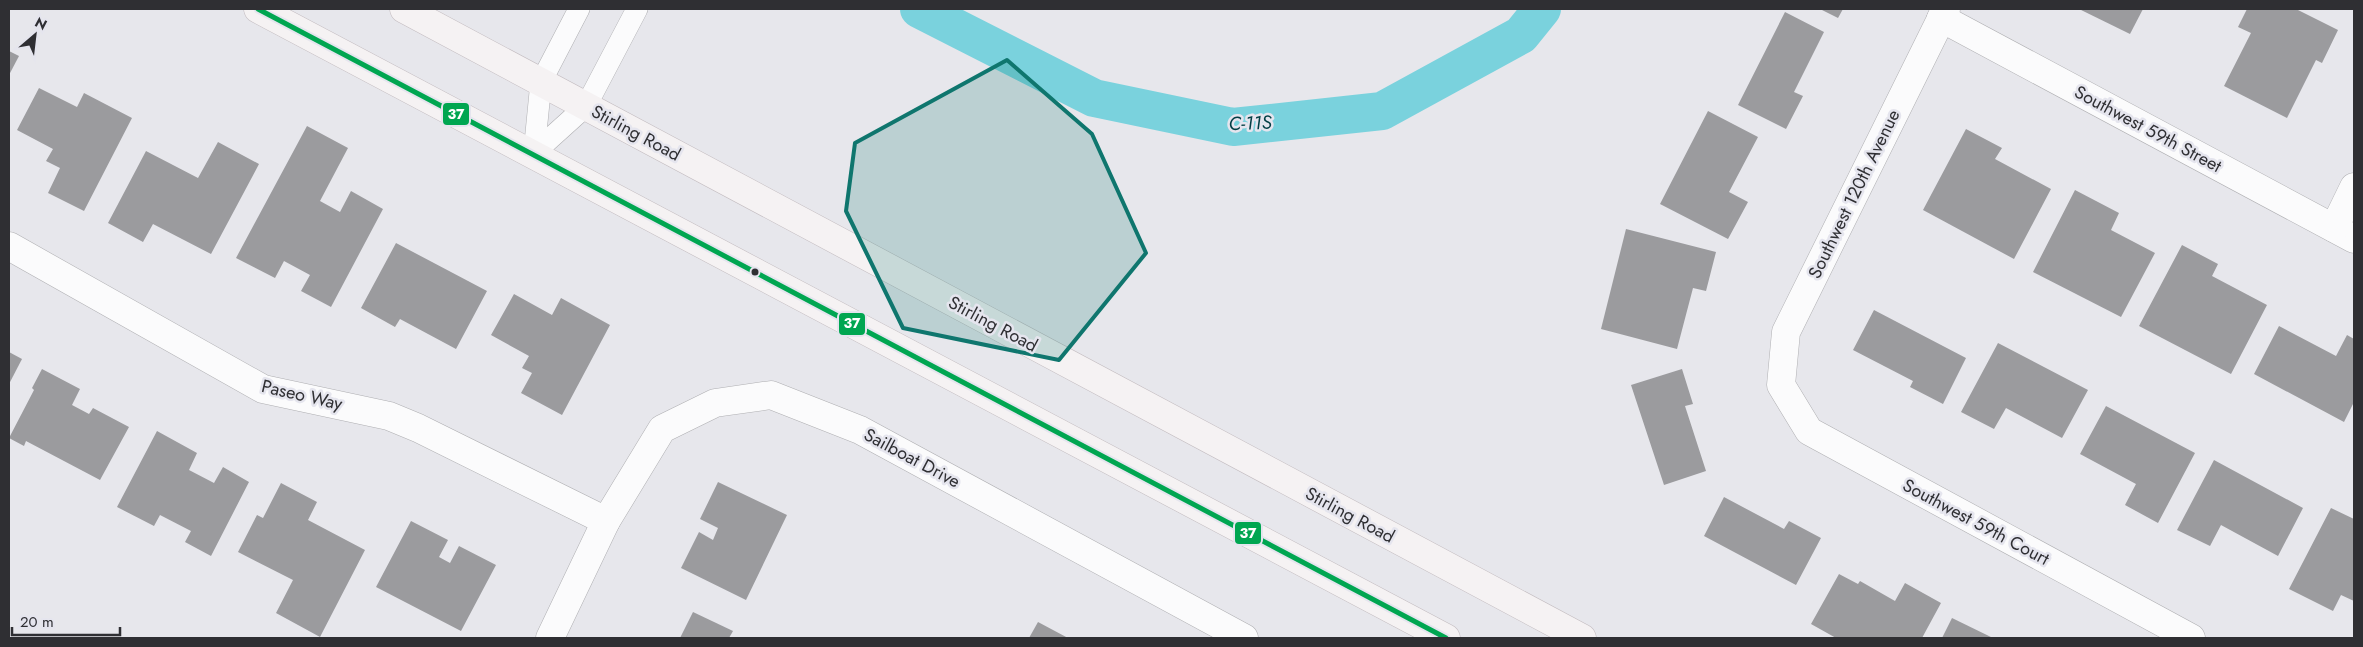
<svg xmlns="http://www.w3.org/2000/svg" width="2363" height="647" font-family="Jost,sans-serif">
<rect width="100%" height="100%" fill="#e7e7ec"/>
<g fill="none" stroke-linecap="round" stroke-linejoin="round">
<path stroke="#7ad2dd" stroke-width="38" d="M 919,9 L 1094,98 L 1233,127 L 1382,111 L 1521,35 L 1542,9"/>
</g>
<g fill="#9b9b9e">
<path d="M 1820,9 L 1843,9 L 1838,18 Z"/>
<path d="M 2079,9 L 2143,9 L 2130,34 Z"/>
<path d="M 2247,9 L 2296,9 L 2338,30 L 2322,63 L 2316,60 L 2287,118 L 2224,86 L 2251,33 L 2238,27 Z"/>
<path d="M 1785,12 L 1824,32 L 1794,92 L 1803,96 L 1786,129 L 1738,105 Z"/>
<path d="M 9,51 L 19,56 L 9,75 Z"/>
<path d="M 39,88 L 77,107 L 84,93 L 132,118 L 84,211 L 48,193 L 60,168 L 46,161 L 53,149 L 17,130 Z"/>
<path d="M 1708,111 L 1758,137 L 1729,192 L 1748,202 L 1728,239 L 1660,204 Z"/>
<path d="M 307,126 L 348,148 L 320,201 L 340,212 L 351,191 L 383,209 L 331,307 L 301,291 L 310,275 L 284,261 L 275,278 L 236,258 Z"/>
<path d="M 1966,129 L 2002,148 L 1995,159 L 2051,189 L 2014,259 L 1923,210 Z"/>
<path d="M 218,142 L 259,164 L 211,254 L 153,224 L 143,242 L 108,223 L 146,151 L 198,178 Z"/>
<path d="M 2075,190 L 2119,213 L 2111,230 L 2155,253 L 2121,317 L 2033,272 Z"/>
<path d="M 1626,229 L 1716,252 L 1706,291 L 1693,288 L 1677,349 L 1601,329 Z"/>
<path d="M 396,243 L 487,291 L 456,349 L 400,319 L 395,327 L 361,308 Z"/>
<path d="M 2182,245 L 2218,264 L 2212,276 L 2267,305 L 2231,374 L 2139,326 Z"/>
<path d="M 514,294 L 552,315 L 561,298 L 610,325 L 562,415 L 521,393 L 532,373 L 522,368 L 529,356 L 491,335 Z"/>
<path d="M 1874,310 L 1966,358 L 1943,404 L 1910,387 L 1913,381 L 1853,350 Z"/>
<path d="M 2279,326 L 2336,356 L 2347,335 L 2354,339 L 2354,402 L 2344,422 L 2254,374 Z"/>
<path d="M 1998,343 L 2088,390 L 2062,438 L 2006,408 L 1994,429 L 1961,412 Z"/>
<path d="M 9,352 L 22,359 L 9,384 Z"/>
<path d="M 42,369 L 80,389 L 72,405 L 89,414 L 93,408 L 129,427 L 100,480 L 26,441 L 24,446 L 9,438 L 34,390 L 32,388 Z"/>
<path d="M 1682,369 L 1693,404 L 1685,406 L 1706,471 L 1664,485 L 1631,385 Z"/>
<path d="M 2106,406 L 2195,453 L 2158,523 L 2125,505 L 2136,484 L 2080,454 Z"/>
<path d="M 157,431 L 197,453 L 189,470 L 214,483 L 223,467 L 249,482 L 211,556 L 185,542 L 191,531 L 160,515 L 154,526 L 117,507 Z"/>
<path d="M 2214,460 L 2303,508 L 2278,556 L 2221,525 L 2210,546 L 2177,530 Z"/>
<path d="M 718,482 L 787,515 L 746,600 L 681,568 L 699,532 L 713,540 L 718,528 L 700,519 Z"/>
<path d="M 281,483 L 317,502 L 308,520 L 365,550 L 320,637 L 276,613 L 293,580 L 238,552 L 257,515 L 263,518 Z"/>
<path d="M 1724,497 L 1784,529 L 1789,521 L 1821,538 L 1796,585 L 1704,536 Z"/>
<path d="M 2331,508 L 2354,519 L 2354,601 L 2341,595 L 2333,611 L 2289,589 Z"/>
<path d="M 411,521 L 448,540 L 439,557 L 450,563 L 459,546 L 496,565 L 461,631 L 376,587 Z"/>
<path d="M 1839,574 L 1858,584 L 1860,581 L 1895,601 L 1905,583 L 1941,603 L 1922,638 L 1836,638 L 1811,624 Z"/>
<path d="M 693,612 L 733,631 L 729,638 L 680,638 Z"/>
<path d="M 1952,618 L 1993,638 L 1942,638 Z"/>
<path d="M 1038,622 L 1068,638 L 1029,638 Z"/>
</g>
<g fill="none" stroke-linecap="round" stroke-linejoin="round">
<g stroke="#afafb2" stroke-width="22">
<g id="lane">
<path d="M 534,153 L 586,106 L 637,9"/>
<path d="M 534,153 L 541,82 L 579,9"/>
</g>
</g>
<g stroke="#afafb2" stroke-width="29">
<g id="street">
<path d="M 1946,9 L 1786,332 L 1781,385 L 1809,431 L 2191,638"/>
<path d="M 1941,18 L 2354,239"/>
<path d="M 2334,228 L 2354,187"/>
<path d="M 9,246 L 263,389 L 389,416 L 418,428 L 606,521"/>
<path d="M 550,638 L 606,521 L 662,429 L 715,403 L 771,395 L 860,430 L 1244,638"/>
</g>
</g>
<g stroke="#c2bbbf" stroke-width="29">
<g id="primary">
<path d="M 258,9 L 1446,638"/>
<path d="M 404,9 L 1582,638"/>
</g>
</g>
<use href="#lane" stroke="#fbfbfc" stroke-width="21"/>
<use href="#street" stroke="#fbfbfc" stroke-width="28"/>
<use href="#primary" stroke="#f5f2f3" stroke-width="28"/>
<g stroke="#e5e5ee" stroke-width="9">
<path id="bus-1" d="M 258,9 L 1446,638"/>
</g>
<use href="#bus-1" stroke="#00a651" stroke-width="5"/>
</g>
<path fill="#0f766e" fill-opacity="0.2" stroke="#0f766e" stroke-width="4" stroke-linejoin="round" d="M 1007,60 L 1092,134 L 1146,253 L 1059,360 L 903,328 L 846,211 L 855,143 Z"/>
<circle fill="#2f2f33" stroke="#e5e5ee" stroke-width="2" cx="755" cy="272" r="4.5"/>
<g text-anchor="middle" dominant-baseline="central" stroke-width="5" stroke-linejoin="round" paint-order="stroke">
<g font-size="18" fill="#2f2f33" stroke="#e5e5ee">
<text transform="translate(2148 129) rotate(28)">Southwest 59th Street</text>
<text transform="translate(636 133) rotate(28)">Stirling Road</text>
<text transform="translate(1854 194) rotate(-64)">Southwest 120th Avenue</text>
<text transform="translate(993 324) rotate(28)">Stirling Road</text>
<text transform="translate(302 395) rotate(13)">Paseo Way</text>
<text transform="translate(912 458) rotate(28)">Sailboat Drive</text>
<text transform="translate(1350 515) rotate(28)">Stirling Road</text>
<text transform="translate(1976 522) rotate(28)">Southwest 59th Court</text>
</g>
<g font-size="19" font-style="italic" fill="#013e44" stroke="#e5e5ee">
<text transform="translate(1250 123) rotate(-2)">C-11S</text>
</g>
</g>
<g stroke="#e5e5ee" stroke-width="2">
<rect x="442" y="102" width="28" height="24" rx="5" fill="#00a651"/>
<rect x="838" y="312" width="28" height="24" rx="5" fill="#00a651"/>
<rect x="1234" y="521" width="28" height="24" rx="5" fill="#00a651"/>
</g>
<g font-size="14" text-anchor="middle" font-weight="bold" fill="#fff">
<text x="456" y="119">37</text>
<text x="852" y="328">37</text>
<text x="1248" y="538">37</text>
</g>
<rect width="2363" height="647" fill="none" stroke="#2f2f33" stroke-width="20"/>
<g transform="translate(35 35) rotate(28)" stroke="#e5e5ee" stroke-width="4" paint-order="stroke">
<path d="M0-4L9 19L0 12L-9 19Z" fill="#2f2f33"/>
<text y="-8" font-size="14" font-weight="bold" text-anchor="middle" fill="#2f2f33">N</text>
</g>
<path d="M12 627v8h108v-8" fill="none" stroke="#2f2f33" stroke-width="2.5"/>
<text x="20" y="627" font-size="15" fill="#2f2f33" stroke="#e5e5ee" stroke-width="4" paint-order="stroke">20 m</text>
</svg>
